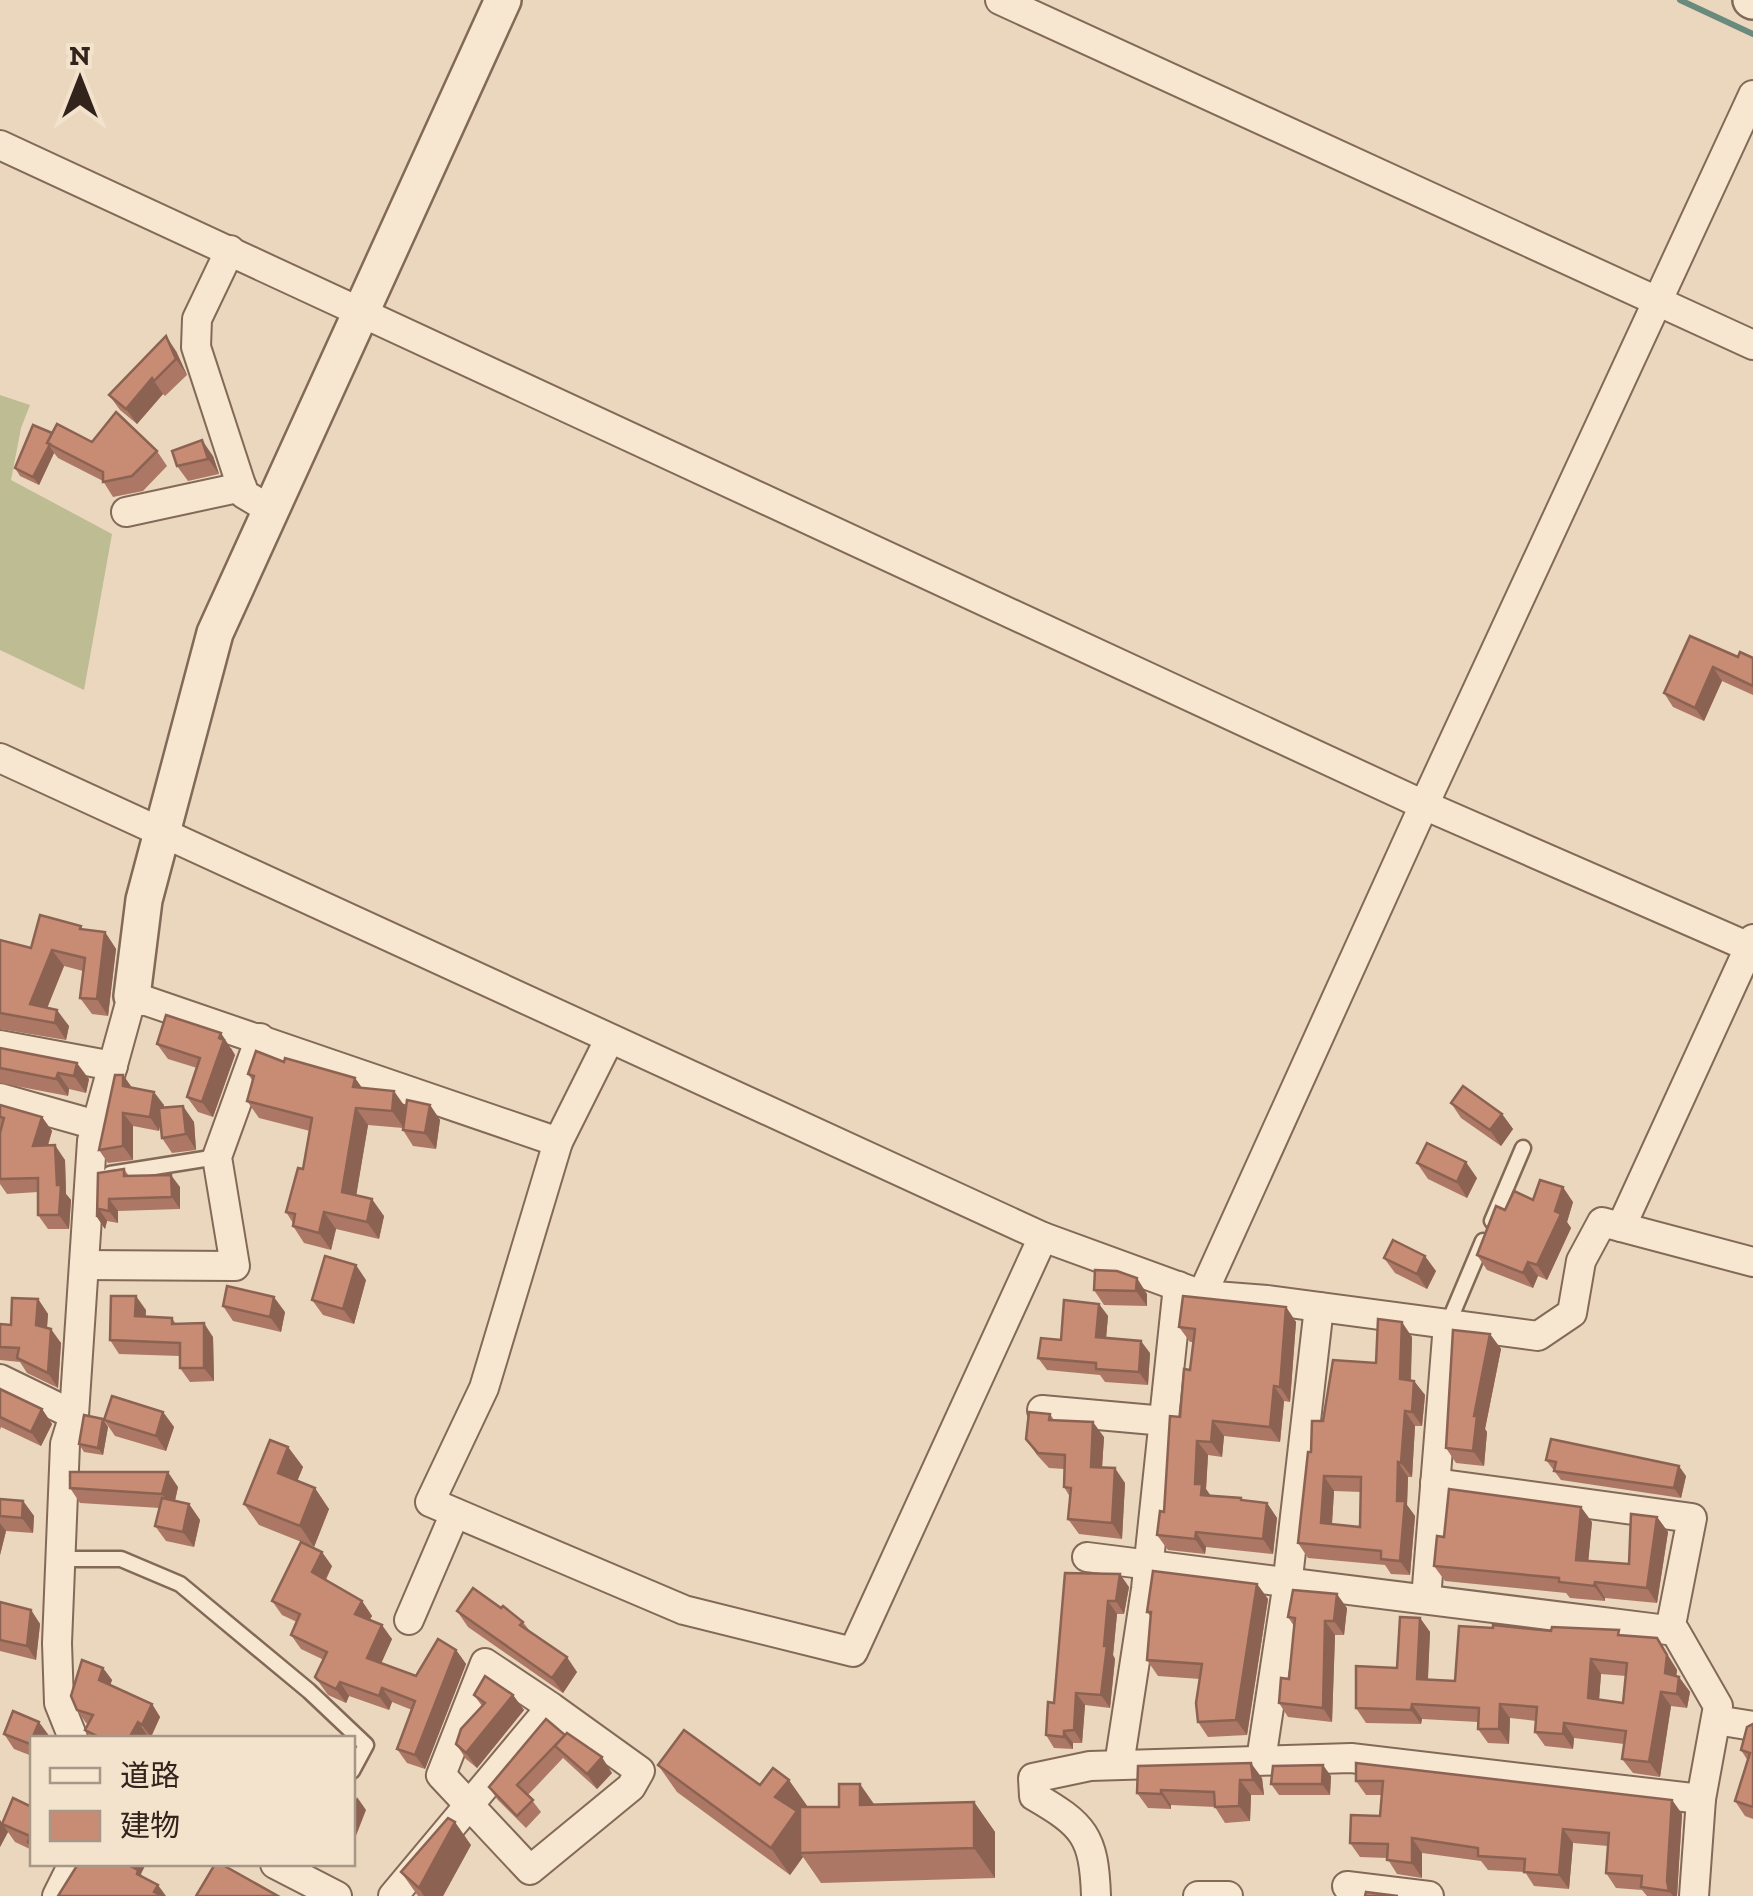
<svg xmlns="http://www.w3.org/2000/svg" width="1753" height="1896" font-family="'Zilla Slab','Noto Sans JP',serif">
<rect width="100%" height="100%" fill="#ebd7be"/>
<path fill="#bdbc92" d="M 0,395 L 30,405 L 21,428 L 11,480 L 112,534 L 84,690 L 0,650 Z"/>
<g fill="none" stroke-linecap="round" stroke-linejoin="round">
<path stroke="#698a7d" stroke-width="6" d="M 1680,0 L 1753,34"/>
<g stroke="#836958" stroke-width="19">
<g id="service">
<path d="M 110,1174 L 217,1157"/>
<path d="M 1492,1221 L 1523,1148"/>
<path d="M 1448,1324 L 1483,1241"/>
<path d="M 60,1559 L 121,1559 L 180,1584 L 309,1691 L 366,1745 L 352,1771"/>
</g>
</g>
<g stroke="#836958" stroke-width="32">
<g id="minor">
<path d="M 1000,0 L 1753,345"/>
<path d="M 0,145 L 1424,805 L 1749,947"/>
<path d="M 230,250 L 197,319 L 196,347 L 244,494 L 269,509"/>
<path d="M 126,512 L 242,487"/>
<path d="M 0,758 L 1043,1237 L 1202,1295 L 1267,1300 L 1538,1336 L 1572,1313 L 1581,1261 L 1602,1222 L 1753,1262"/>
<path d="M 0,1045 L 113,1066"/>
<path d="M 0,1098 L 96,1125"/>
<path d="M 558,1142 L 609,1040"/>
<path d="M 1621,1227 L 1753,939"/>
<path d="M 84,1265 L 235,1266 L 217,1157 L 260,1038"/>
<path d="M 1202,1295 L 1424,805 L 1753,95"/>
<path d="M 0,1379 L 74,1415"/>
<path d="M 1042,1410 L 1165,1421"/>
<path d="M 1435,1483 L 1692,1518 L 1670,1630"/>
<path d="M 1087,1557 L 1675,1631 L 1718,1706 L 1701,1799"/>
<path d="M 1426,1599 L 1448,1324"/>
<path d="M 409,1620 L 455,1513"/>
<path d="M 1716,1720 L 1753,1726"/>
<path d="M 73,1738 L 59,1703 L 57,1643 L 65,1444 L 74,1415 L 92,1141 L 132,996 L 558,1142 L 484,1388 L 430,1502 L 684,1610 L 853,1652 L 1043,1237"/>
<path d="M 1261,1760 L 1286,1595 L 1319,1307"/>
<path d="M 1119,1765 L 1146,1589 L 1178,1286"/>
<path d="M 275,1864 L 337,1896"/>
<path d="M 1347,1886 L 1429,1896"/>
<path d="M 57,1896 L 73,1864"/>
<path d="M 393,1896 L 551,1707 L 640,1771 L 631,1787 L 530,1870 L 441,1775 L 485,1663 L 551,1707"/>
<path d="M 1096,1896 C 1094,1836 1084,1825 1034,1796 L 1033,1778 L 1090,1766 L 1351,1758 L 1701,1799 L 1694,1896"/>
<path d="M 1198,1896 L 1228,1896"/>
</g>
</g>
<g stroke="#836958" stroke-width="40">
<g id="tertiary">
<path d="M 1751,0 L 1753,1"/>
<path d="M 132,996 L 144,900 L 215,633 L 503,0"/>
</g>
</g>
<use href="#service" stroke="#f7e6d0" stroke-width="14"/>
<use href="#minor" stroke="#f7e6d0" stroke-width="28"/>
<use href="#tertiary" stroke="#f7e6d0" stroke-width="35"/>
</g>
<g fill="#ac7865" fill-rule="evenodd">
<path d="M 176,351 L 187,375 L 165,396 L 163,394 L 137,424 L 120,410 L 109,395 Z"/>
<path d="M 52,433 L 92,442 L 157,451 L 167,466 L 143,491 L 113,497 L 103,481 L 58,458 L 54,453 L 39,485 L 20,476 L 15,468 Z"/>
<path d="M 213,456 L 219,474 L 188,481 L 177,466 Z"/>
<path d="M 1690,636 L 1738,657 L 1753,658 L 1753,695 L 1722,681 L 1704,721 L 1673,707 L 1664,693 Z"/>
<path d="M 83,930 L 105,932 L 116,949 L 108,1016 L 92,1014 L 80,998 L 83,971 L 64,966 L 47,1008 L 69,1026 L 66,1040 L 0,1029 L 0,940 L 31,948 Z"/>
<path d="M 157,1044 L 231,1048 L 235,1055 L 213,1117 L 198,1112 L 187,1097 L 197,1068 L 168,1059 Z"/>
<path d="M 0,1048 L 89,1079 L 86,1093 L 69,1089 L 68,1096 L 0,1083 Z"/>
<path d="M 284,1062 L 355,1078 L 362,1088 L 406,1108 L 430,1105 L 440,1120 L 436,1149 L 413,1146 L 403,1130 L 403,1128 L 368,1125 L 356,1195 L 384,1216 L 379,1239 L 336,1229 L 331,1250 L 304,1243 L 293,1226 L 293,1223 L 286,1212 L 303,1169 L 310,1131 L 259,1118 L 247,1101 L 252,1080 L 248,1074 Z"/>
<path d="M 123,1075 L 132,1088 L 164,1105 L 163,1108 L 194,1122 L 196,1150 L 172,1153 L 162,1138 L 160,1124 L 159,1131 L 133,1126 L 133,1160 L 108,1163 L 99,1150 Z"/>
<path d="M 1451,1103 L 1502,1114 L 1513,1129 L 1501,1146 L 1461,1118 Z"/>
<path d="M 0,1105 L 42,1117 L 52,1131 L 48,1146 L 65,1160 L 66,1194 L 71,1200 L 69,1229 L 48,1229 L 38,1215 L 38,1192 L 7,1194 L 0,1184 Z"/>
<path d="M 1417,1163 L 1477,1178 L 1467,1198 L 1428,1179 Z"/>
<path d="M 124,1169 L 129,1176 L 180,1187 L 180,1209 L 118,1211 L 118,1223 L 107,1221 L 105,1229 L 97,1217 L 98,1173 Z"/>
<path d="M 1533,1200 L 1573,1202 L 1567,1222 L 1571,1228 L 1547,1280 L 1538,1276 L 1533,1288 L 1487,1270 L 1477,1255 L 1505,1210 Z"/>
<path d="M 1384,1258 L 1436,1271 L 1427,1289 L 1395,1273 Z"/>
<path d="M 1095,1270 L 1147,1294 L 1147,1306 L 1104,1305 L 1094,1290 Z"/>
<path d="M 366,1280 L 354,1324 L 323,1315 L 312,1300 Z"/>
<path d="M 38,1299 L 48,1314 L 47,1328 L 61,1343 L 58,1388 L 27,1373 L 20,1362 L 0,1360 L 0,1324 L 11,1325 Z"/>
<path d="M 1099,1304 L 1108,1316 L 1106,1338 L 1150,1353 L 1148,1385 L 1105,1382 L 1100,1375 L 1047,1370 L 1038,1358 L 1061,1340 Z"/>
<path d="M 223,1306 L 285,1312 L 281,1332 L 233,1321 Z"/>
<path d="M 1286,1307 L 1296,1322 L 1290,1402 L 1284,1401 L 1280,1442 L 1224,1436 L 1222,1457 L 1208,1455 L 1206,1489 L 1210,1495 L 1267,1503 L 1277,1518 L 1273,1554 L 1206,1547 L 1205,1554 L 1168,1550 L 1157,1535 L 1164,1512 L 1190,1370 L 1193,1342 L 1190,1342 L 1179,1327 Z"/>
<path d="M 146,1310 L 145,1317 L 172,1318 L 176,1324 L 213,1337 L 214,1381 L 190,1382 L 180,1368 L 180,1356 L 119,1354 L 110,1340 Z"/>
<path d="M 1490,1334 L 1501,1349 L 1485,1429 L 1487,1432 L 1484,1466 L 1456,1463 L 1446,1448 Z"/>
<path d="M 1412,1337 L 1411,1380 L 1414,1381 L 1425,1395 L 1422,1426 L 1415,1426 L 1412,1477 L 1408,1477 L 1407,1505 L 1415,1516 L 1410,1575 L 1391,1574 L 1385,1565 L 1308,1558 L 1298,1543 L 1311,1452 L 1323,1421 L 1376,1363 ZM 1334,1491 L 1361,1492 L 1360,1527 L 1332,1524 Z"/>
<path d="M 0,1389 L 42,1409 L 52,1424 L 41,1446 L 1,1427 L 0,1430 Z"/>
<path d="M 163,1412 L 174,1427 L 166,1451 L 115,1436 L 104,1420 Z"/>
<path d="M 1050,1414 L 1054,1420 L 1104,1437 L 1102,1468 L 1125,1483 L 1122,1539 L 1079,1534 L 1068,1519 L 1070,1497 L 1064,1487 L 1064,1469 L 1049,1468 L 1037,1455 L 1026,1439 Z"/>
<path d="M 103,1419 L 108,1427 L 103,1455 L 84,1452 L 79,1444 Z"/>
<path d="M 288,1447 L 303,1467 L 297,1481 L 329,1509 L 314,1547 L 259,1525 L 244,1504 Z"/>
<path d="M 1546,1460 L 1686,1476 L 1681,1498 L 1561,1480 Z"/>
<path d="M 178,1487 L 175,1501 L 189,1504 L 200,1520 L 194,1547 L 166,1541 L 155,1526 L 160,1508 L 80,1503 L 70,1488 Z"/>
<path d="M 0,1499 L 23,1501 L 34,1516 L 33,1533 L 6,1531 L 0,1555 Z"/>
<path d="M 1657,1517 L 1668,1532 L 1657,1603 L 1605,1598 L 1605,1601 L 1570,1598 L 1566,1593 L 1445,1581 L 1434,1566 L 1444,1537 L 1592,1522 L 1588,1561 L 1629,1564 Z"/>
<path d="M 332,1566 L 326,1580 L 362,1601 L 372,1616 L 369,1620 L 392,1639 L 381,1663 L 416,1676 L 456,1650 L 466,1664 L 425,1769 L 407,1763 L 397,1749 L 412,1710 L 392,1702 L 389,1710 L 349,1696 L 346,1703 L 328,1695 L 315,1677 L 324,1660 L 301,1649 L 291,1635 L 297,1622 L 282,1615 L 272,1601 Z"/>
<path d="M 1065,1573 L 1129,1587 L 1124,1614 L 1117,1614 L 1113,1655 L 1115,1659 L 1110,1708 L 1085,1705 L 1082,1743 L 1073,1743 L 1073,1749 L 1054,1748 L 1046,1735 L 1054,1703 Z"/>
<path d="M 1257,1584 L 1268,1599 L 1247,1735 L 1208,1737 L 1198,1722 L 1200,1679 L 1158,1676 L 1147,1660 L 1151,1617 L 1147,1612 Z"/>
<path d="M 0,1602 L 31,1610 L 40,1624 L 36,1660 L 0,1651 Z"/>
<path d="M 501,1608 L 523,1622 L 529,1630 L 577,1672 L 563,1693 L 468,1627 L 457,1611 Z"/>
<path d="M 1347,1608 L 1344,1635 L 1335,1635 L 1332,1722 L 1288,1717 L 1279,1703 L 1289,1679 L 1294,1626 L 1288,1617 Z"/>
<path d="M 1420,1618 L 1430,1632 L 1428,1680 L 1455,1681 L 1551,1631 L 1657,1638 L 1677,1670 L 1676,1676 L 1679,1677 L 1690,1692 L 1687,1708 L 1671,1706 L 1660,1777 L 1633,1773 L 1622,1759 L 1624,1744 L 1574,1738 L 1573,1749 L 1545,1746 L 1535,1732 L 1536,1721 L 1510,1718 L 1509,1744 L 1488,1743 L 1478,1729 L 1478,1722 L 1422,1719 L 1421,1724 L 1366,1723 L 1356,1708 L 1397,1668 ZM 1601,1674 L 1626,1676 L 1623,1703 L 1599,1700 Z"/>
<path d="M 103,1668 L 112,1680 L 110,1686 L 152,1704 L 160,1717 L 151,1737 L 147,1735 L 145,1738 L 91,1738 L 85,1730 L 88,1724 L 86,1723 L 77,1710 Z"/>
<path d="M 474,1695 L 513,1695 L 524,1710 L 477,1768 L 466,1759 L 456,1744 L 482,1706 Z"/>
<path d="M 546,1719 L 612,1773 L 597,1789 L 563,1758 L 528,1795 L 541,1812 L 526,1828 L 497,1799 L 489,1787 Z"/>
<path d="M 1753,1724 L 1753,1819 L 1745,1816 L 1735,1801 L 1748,1761 L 1741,1750 Z"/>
<path d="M 4,1734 L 50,1737 L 32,1738 L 32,1756 L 14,1749 Z"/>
<path d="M 1356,1763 L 1672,1800 L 1682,1814 L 1677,1896 L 1647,1896 L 1642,1890 L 1616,1888 L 1606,1873 L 1608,1846 L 1573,1843 L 1569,1889 L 1534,1886 L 1525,1872 L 1488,1870 L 1481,1861 L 1422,1853 L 1422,1878 L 1397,1874 L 1387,1858 L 1360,1857 L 1350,1843 L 1380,1816 L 1382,1795 L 1366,1795 L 1356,1781 Z"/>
<path d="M 658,1765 L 760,1785 L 808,1807 L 839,1807 L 874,1804 L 974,1802 L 995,1832 L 995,1878 L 821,1883 L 803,1857 L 790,1875 L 677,1792 Z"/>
<path d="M 1138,1766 L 1262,1778 L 1264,1795 L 1251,1795 L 1250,1821 L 1225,1823 L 1215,1807 L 1171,1805 L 1171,1809 L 1148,1808 L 1137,1793 Z"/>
<path d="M 1331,1776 L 1330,1795 L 1279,1795 L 1271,1784 Z"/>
<path d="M 32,1807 L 32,1850 L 15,1842 L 8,1832 L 0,1847 L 0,1820 L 2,1824 Z"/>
<path d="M 471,1845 L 443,1896 L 418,1896 L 401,1872 Z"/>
</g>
<g fill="#8c6252">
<path d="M 166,336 L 176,351 L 187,375 L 176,359 Z"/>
<path d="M 152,378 L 163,394 L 137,424 L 126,409 Z"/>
<path d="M 202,440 L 213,456 L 219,474 L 208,459 Z"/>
<path d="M 49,445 L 54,453 L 39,485 L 33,477 Z"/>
<path d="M 1713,667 L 1722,681 L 1704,721 L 1695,708 Z"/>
<path d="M 105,932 L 116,949 L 108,1016 L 97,999 Z"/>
<path d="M 52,950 L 64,966 L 42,1021 L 30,1004 Z"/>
<path d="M 57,1010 L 69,1026 L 66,1040 L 55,1023 Z"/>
<path d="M 221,1033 L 235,1055 L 213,1117 L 202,1102 Z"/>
<path d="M 77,1063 L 89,1079 L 86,1093 L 74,1076 Z"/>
<path d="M 58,1073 L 69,1089 L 68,1096 L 56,1079 Z"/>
<path d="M 123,1075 L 133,1089 L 123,1086 Z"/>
<path d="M 355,1078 L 367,1095 L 353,1087 Z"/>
<path d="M 394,1091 L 406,1108 L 404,1128 L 392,1111 Z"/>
<path d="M 154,1092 L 164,1105 L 159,1131 L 150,1117 Z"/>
<path d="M 430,1105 L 440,1120 L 436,1149 L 425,1133 Z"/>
<path d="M 183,1106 L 194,1122 L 196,1150 L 186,1134 Z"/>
<path d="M 356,1108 L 368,1125 L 354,1209 L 342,1192 Z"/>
<path d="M 123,1113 L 133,1126 L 133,1160 L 123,1146 Z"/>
<path d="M 1502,1114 L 1513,1129 L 1501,1146 L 1490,1130 Z"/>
<path d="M 42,1117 L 52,1131 L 43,1160 L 33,1146 Z"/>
<path d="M 55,1145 L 65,1160 L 66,1194 L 71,1200 L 69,1229 L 59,1215 Z"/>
<path d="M 1466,1162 L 1477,1178 L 1467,1198 L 1457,1182 Z"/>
<path d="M 171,1175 L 180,1187 L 180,1209 L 172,1197 Z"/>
<path d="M 1563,1187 L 1573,1202 L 1567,1222 L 1571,1228 L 1547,1280 L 1537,1265 Z"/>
<path d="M 109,1199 L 118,1211 L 118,1223 L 109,1211 Z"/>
<path d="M 372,1199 L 384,1216 L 379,1239 L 367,1222 Z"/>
<path d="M 99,1209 L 107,1221 L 105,1229 L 97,1217 Z"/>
<path d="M 324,1212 L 336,1229 L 331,1250 L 319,1233 Z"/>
<path d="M 1425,1256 L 1436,1271 L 1427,1289 L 1417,1274 Z"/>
<path d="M 1528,1262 L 1538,1276 L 1533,1288 L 1523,1273 Z"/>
<path d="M 356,1265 L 366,1280 L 354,1324 L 343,1309 Z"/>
<path d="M 1137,1278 L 1147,1294 L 1147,1306 L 1136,1291 Z"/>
<path d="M 136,1296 L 146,1310 L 145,1330 L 135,1316 Z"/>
<path d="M 274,1297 L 285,1312 L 281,1332 L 270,1317 Z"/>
<path d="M 38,1299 L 48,1314 L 46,1339 L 36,1325 Z"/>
<path d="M 1099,1304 L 1108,1316 L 1105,1350 L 1096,1337 Z"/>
<path d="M 1286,1307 L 1296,1322 L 1290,1402 L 1280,1387 Z"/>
<path d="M 1402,1322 L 1412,1337 L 1410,1394 L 1400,1379 Z"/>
<path d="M 204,1323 L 213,1337 L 214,1381 L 204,1368 Z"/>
<path d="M 51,1329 L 61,1343 L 58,1388 L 48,1373 Z"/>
<path d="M 1490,1334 L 1501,1349 L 1485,1429 L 1487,1432 L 1484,1466 L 1473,1451 L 1474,1416 Z"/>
<path d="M 1141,1341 L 1150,1353 L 1148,1385 L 1139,1372 Z"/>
<path d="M 1414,1381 L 1425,1395 L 1422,1426 L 1412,1412 Z"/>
<path d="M 1274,1386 L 1284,1401 L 1280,1442 L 1270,1427 Z"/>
<path d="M 42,1409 L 52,1424 L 41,1446 L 31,1432 Z"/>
<path d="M 1405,1411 L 1415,1426 L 1412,1477 L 1401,1463 Z"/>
<path d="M 163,1412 L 174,1427 L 166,1451 L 156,1436 Z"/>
<path d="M 103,1419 L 108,1427 L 103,1455 L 98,1448 Z"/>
<path d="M 1213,1421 L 1224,1436 L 1222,1457 L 1211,1442 Z"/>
<path d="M 1093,1422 L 1104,1437 L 1101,1483 L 1091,1467 Z"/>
<path d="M 1197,1441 L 1208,1455 L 1206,1489 L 1213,1499 L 1212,1510 L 1195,1484 Z"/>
<path d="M 288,1447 L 303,1467 L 292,1494 L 278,1473 Z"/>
<path d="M 1398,1462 L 1408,1477 L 1407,1505 L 1415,1516 L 1410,1575 L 1400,1561 L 1397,1501 Z"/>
<path d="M 1679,1466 L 1686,1476 L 1681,1498 L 1674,1488 Z"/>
<path d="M 1115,1468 L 1125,1483 L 1122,1539 L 1112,1523 Z"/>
<path d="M 168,1472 L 178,1487 L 173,1509 L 162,1494 Z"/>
<path d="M 1324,1476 L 1334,1491 L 1331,1538 L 1321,1523 Z"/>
<path d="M 315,1488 L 329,1509 L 314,1547 L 300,1526 Z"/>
<path d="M 23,1501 L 34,1516 L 33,1533 L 22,1518 Z"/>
<path d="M 1267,1503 L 1277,1518 L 1273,1554 L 1263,1539 Z"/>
<path d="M 189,1504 L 200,1520 L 194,1547 L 183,1532 Z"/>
<path d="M 1581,1507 L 1592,1522 L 1587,1575 L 1576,1560 Z"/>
<path d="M 1657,1517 L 1668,1532 L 1657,1603 L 1647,1588 Z"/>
<path d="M 0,1523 L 6,1531 L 0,1555 Z"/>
<path d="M 1196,1532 L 1206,1547 L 1205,1554 L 1195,1539 Z"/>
<path d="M 322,1552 L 332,1566 L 322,1586 L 312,1572 Z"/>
<path d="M 1120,1574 L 1129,1587 L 1124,1614 L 1116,1601 Z"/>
<path d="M 1595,1582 L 1605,1598 L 1605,1601 L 1594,1586 Z"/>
<path d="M 1257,1584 L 1268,1599 L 1247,1735 L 1236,1720 Z"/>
<path d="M 1337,1594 L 1347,1608 L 1344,1635 L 1334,1621 Z"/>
<path d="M 362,1601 L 372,1616 L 365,1628 L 355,1614 Z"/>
<path d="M 1108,1601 L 1117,1614 L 1113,1655 L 1115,1659 L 1110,1708 L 1101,1695 Z"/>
<path d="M 31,1610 L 40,1624 L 36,1660 L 27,1646 Z"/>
<path d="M 1420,1618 L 1430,1632 L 1427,1694 L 1417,1679 Z"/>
<path d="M 1325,1621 L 1335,1635 L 1332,1722 L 1323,1708 Z"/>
<path d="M 382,1625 L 392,1639 L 377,1673 L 367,1658 Z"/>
<path d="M 1657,1638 L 1677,1670 L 1675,1687 L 1665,1673 Z"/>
<path d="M 456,1650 L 466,1664 L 425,1769 L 415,1755 Z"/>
<path d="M 567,1657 L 577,1672 L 563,1693 L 552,1678 Z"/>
<path d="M 1591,1659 L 1601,1674 L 1598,1713 L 1588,1698 Z"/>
<path d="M 103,1668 L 112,1680 L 107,1693 L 99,1680 Z"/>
<path d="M 1679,1677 L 1690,1692 L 1687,1708 L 1677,1694 Z"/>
<path d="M 340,1682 L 349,1696 L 346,1703 L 336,1689 Z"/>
<path d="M 382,1688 L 392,1702 L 389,1710 L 379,1696 Z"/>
<path d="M 1661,1692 L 1671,1706 L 1660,1777 L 1649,1762 Z"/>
<path d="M 1076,1693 L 1085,1705 L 1082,1743 L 1074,1730 Z"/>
<path d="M 513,1695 L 524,1710 L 477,1768 L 466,1753 Z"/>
<path d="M 152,1704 L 160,1717 L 151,1737 L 142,1725 Z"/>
<path d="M 1412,1704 L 1422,1719 L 1421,1724 L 1411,1710 Z"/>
<path d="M 1500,1704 L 1510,1718 L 1509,1744 L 1499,1729 Z"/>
<path d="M 39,1722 L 50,1737 L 49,1738 L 32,1738 Z"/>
<path d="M 138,1722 L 147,1735 L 145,1738 L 129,1738 Z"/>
<path d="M 1564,1723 L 1574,1738 L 1573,1749 L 1563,1734 Z"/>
<path d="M 1064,1731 L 1073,1743 L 1073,1749 L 1064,1737 Z"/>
<path d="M 602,1757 L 612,1773 L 597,1789 L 587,1774 Z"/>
<path d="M 1251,1763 L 1262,1778 L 1264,1795 L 1253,1780 Z"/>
<path d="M 1323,1765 L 1331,1776 L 1330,1795 L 1322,1784 Z"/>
<path d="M 789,1780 L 808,1807 L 800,1853 L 803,1857 L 790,1875 L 771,1848 L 775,1797 Z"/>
<path d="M 1240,1780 L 1251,1795 L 1250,1821 L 1239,1806 Z"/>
<path d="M 860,1784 L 881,1814 L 860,1805 Z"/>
<path d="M 1161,1790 L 1171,1805 L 1171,1809 L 1161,1794 Z"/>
<path d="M 357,1797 L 366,1810 L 352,1846 L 352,1809 Z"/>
<path d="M 1672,1800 L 1682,1814 L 1677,1896 L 1673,1896 L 1669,1891 L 1667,1881 Z"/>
<path d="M 974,1802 L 995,1832 L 995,1878 L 974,1848 Z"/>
<path d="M 0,1820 L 8,1832 L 0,1847 Z"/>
<path d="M 455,1822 L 471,1845 L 443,1896 L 424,1896 L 419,1888 Z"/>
<path d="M 1563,1829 L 1573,1843 L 1569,1889 L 1559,1875 Z"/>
<path d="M 1412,1838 L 1422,1853 L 1422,1878 L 1412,1863 Z"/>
<path d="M 125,1864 L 146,1864 L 141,1874 L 151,1888 Z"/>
<path d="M 158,1885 L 166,1896 L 156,1896 L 154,1892 Z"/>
</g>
<g fill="#c88c75" stroke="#8c6252" stroke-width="2.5" fill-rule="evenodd">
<path d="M 166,336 L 176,359 L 154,381 L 152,378 L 126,409 L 109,395 Z"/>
<path d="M 116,412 L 157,451 L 132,476 L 103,482 L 103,472 L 47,443 L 57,424 L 92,442 Z"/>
<path d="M 33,425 L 52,433 L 47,443 L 50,444 L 33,477 L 15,468 Z"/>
<path d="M 202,440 L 208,459 L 177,466 L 172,451 Z"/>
<path d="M 1690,636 L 1738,657 L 1740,652 L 1753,658 L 1753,686 L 1713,667 L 1695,708 L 1664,693 Z"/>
<path d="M 40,915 L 81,926 L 80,929 L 105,932 L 97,999 L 80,998 L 85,958 L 52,950 L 30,1004 L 57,1010 L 55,1023 L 0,1013 L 0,940 L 31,948 Z"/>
<path d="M 166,1015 L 221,1033 L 219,1038 L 224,1040 L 202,1102 L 187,1097 L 200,1058 L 157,1044 Z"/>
<path d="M 0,1048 L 77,1063 L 74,1076 L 58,1073 L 56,1079 L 0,1068 Z"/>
<path d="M 256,1051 L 284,1062 L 285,1058 L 355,1078 L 353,1087 L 394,1091 L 392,1111 L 356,1108 L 342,1192 L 372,1199 L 367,1222 L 324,1212 L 319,1233 L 293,1226 L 295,1214 L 286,1212 L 298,1168 L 303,1169 L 312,1118 L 247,1101 L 254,1076 L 248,1074 Z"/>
<path d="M 115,1075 L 123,1075 L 123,1086 L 154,1092 L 150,1117 L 123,1113 L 123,1146 L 99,1150 Z"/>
<path d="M 1463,1086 L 1502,1114 L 1490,1130 L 1451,1103 Z"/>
<path d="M 407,1100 L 430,1105 L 425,1133 L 403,1130 Z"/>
<path d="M 0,1105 L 42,1117 L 33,1146 L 55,1145 L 57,1185 L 61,1185 L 59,1215 L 38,1215 L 38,1178 L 0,1179 L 0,1133 L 4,1118 L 0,1117 Z"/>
<path d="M 183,1106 L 186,1134 L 162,1138 L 159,1108 Z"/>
<path d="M 1427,1143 L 1466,1162 L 1457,1182 L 1417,1163 Z"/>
<path d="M 124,1169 L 124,1176 L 171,1175 L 172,1197 L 109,1199 L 109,1211 L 99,1209 L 97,1217 L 98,1173 Z"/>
<path d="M 1540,1180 L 1563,1187 L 1555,1211 L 1561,1214 L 1537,1265 L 1528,1262 L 1523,1273 L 1477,1255 L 1496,1206 L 1505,1210 L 1514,1191 L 1533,1200 Z"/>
<path d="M 1393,1240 L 1425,1256 L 1417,1274 L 1384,1258 Z"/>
<path d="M 325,1256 L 356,1265 L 343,1309 L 312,1300 Z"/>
<path d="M 1095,1270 L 1117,1271 L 1137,1278 L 1136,1291 L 1094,1290 Z"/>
<path d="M 227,1286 L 274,1297 L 270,1317 L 223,1306 Z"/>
<path d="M 111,1296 L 136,1296 L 135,1316 L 172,1318 L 172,1324 L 204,1323 L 204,1368 L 180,1368 L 180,1343 L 110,1340 Z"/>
<path d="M 1183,1296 L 1286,1307 L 1280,1387 L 1274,1386 L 1270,1427 L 1213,1421 L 1211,1442 L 1197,1441 L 1195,1484 L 1202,1484 L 1201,1495 L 1241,1498 L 1241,1500 L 1267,1503 L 1263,1539 L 1196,1532 L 1195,1539 L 1157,1535 L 1160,1511 L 1164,1512 L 1170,1416 L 1180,1417 L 1184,1369 L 1190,1370 L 1195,1329 L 1179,1327 Z"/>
<path d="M 12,1298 L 38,1299 L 36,1325 L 51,1329 L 48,1373 L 17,1358 L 19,1348 L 0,1347 L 0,1324 L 11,1325 Z"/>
<path d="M 1064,1300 L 1099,1304 L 1096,1337 L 1141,1341 L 1139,1372 L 1096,1369 L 1096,1363 L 1038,1358 L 1041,1338 L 1061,1340 Z"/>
<path d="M 1378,1319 L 1402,1322 L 1400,1379 L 1414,1381 L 1412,1412 L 1405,1411 L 1401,1463 L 1398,1462 L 1397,1501 L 1405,1501 L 1400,1561 L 1381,1559 L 1381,1551 L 1298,1543 L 1308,1452 L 1311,1452 L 1312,1421 L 1323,1421 L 1333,1360 L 1376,1363 ZM 1324,1476 L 1361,1477 L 1360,1527 L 1321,1523 Z"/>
<path d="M 1453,1330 L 1490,1334 L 1474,1416 L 1477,1416 L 1473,1451 L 1446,1448 Z"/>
<path d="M 0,1389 L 42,1409 L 31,1432 L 0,1417 Z"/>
<path d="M 112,1396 L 163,1412 L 156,1436 L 104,1420 Z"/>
<path d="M 1029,1412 L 1050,1414 L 1049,1420 L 1093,1422 L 1091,1467 L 1115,1468 L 1112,1523 L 1068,1519 L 1071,1488 L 1064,1487 L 1065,1455 L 1038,1453 L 1026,1439 Z"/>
<path d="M 84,1415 L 103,1419 L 98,1448 L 79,1444 Z"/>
<path d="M 1551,1439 L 1679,1466 L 1674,1488 L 1554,1471 L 1556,1462 L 1546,1460 Z"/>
<path d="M 270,1440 L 288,1447 L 278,1473 L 315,1488 L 300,1526 L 244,1504 Z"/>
<path d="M 70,1472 L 168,1472 L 162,1494 L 70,1488 Z"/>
<path d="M 1449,1489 L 1581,1507 L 1576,1560 L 1629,1564 L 1631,1514 L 1657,1517 L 1647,1588 L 1595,1582 L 1594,1586 L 1559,1582 L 1559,1578 L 1434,1566 L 1437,1536 L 1444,1537 Z"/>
<path d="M 162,1498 L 189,1504 L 183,1532 L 155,1526 Z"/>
<path d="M 0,1499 L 23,1501 L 22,1518 L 0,1516 Z"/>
<path d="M 301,1542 L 322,1552 L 312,1572 L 362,1601 L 355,1614 L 382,1625 L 367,1658 L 416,1676 L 438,1639 L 456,1650 L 415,1755 L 397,1749 L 415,1701 L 382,1688 L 379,1696 L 340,1682 L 336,1689 L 318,1680 L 315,1677 L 327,1652 L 291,1635 L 300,1614 L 272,1601 Z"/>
<path d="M 1153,1571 L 1257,1584 L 1236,1720 L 1198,1722 L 1196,1703 L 1202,1664 L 1147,1660 L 1151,1612 L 1147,1612 Z"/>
<path d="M 1065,1573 L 1120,1574 L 1116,1601 L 1108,1601 L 1104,1646 L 1107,1646 L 1101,1695 L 1076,1693 L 1074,1730 L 1064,1731 L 1064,1737 L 1046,1735 L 1048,1702 L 1054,1703 Z"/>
<path d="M 473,1588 L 501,1608 L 503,1606 L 523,1622 L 520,1625 L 567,1657 L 552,1678 L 457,1611 Z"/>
<path d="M 1293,1590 L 1337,1594 L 1334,1621 L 1325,1621 L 1323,1708 L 1279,1703 L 1281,1678 L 1289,1679 L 1295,1618 L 1288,1617 Z"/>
<path d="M 0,1602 L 31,1610 L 27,1646 L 0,1640 Z"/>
<path d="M 1400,1617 L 1420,1618 L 1417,1679 L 1455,1681 L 1459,1626 L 1493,1628 L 1493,1625 L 1551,1631 L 1552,1627 L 1619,1630 L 1618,1635 L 1657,1638 L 1667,1655 L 1665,1673 L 1679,1677 L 1677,1694 L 1661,1692 L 1649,1762 L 1622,1759 L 1626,1731 L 1564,1723 L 1563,1734 L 1535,1732 L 1537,1707 L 1500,1704 L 1499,1729 L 1478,1729 L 1479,1708 L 1412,1704 L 1411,1710 L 1356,1708 L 1356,1666 L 1397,1668 ZM 1591,1659 L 1627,1663 L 1623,1703 L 1588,1698 Z"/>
<path d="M 82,1660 L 103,1668 L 99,1680 L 152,1704 L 142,1725 L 138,1722 L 129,1738 L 101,1738 L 85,1730 L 93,1715 L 77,1710 L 71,1696 Z"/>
<path d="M 485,1676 L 513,1695 L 466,1753 L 456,1744 L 461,1729 L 485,1703 L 474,1695 Z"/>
<path d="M 13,1711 L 39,1722 L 30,1744 L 4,1734 Z"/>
<path d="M 546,1719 L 565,1735 L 517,1785 L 533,1800 L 517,1816 L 489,1787 Z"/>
<path d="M 1753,1724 L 1753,1807 L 1735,1801 L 1750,1753 L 1741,1750 L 1747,1727 Z"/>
<path d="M 684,1730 L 760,1785 L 773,1768 L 789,1780 L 775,1797 L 797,1811 L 771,1848 L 658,1765 Z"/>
<path d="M 567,1733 L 602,1757 L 587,1774 L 555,1746 Z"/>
<path d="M 1251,1763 L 1253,1780 L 1240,1780 L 1239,1806 L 1215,1807 L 1214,1792 L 1161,1790 L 1161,1794 L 1137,1793 L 1138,1766 Z"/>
<path d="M 1356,1763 L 1672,1800 L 1667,1881 L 1669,1891 L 1641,1887 L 1642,1876 L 1606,1873 L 1609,1833 L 1563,1829 L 1559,1875 L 1524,1872 L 1525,1859 L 1478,1856 L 1478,1848 L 1412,1838 L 1412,1863 L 1387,1860 L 1388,1844 L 1350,1843 L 1351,1815 L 1380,1816 L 1383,1781 L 1356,1781 Z"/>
<path d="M 1323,1765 L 1322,1784 L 1271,1784 L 1273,1766 Z"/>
<path d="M 839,1784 L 860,1784 L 860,1805 L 974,1802 L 974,1848 L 800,1853 L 800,1807 L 839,1807 Z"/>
<path d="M 13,1798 L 32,1807 L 32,1844 L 28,1842 L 30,1836 L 2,1824 Z"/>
<path d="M 448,1818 L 455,1822 L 419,1888 L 401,1872 Z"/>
<path d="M 78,1864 L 126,1864 L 138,1870 L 137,1874 L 158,1885 L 154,1892 L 163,1896 L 58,1896 Z"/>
<path d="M 215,1864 L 221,1864 L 278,1896 L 196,1896 Z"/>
<path d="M 1366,1892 L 1398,1896 L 1365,1896 Z"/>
</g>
<rect x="30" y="1736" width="325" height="130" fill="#f3e3cd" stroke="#a69786" stroke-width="2.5"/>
<rect x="50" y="1768" width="50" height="15" fill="#f7e6d0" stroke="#a69786" stroke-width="2.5"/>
<text x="120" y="1786" font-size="30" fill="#32241c">道路</text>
<rect x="50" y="1811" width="50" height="30" fill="#c88c75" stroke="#a69786" stroke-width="2.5"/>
<text x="120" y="1836" font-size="30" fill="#32241c">建物</text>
<g transform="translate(80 80)" stroke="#f3e3cd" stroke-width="8" paint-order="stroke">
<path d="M0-8L18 38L0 25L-18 38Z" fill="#32241c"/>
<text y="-15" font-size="28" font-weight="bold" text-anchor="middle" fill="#32241c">N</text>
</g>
</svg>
